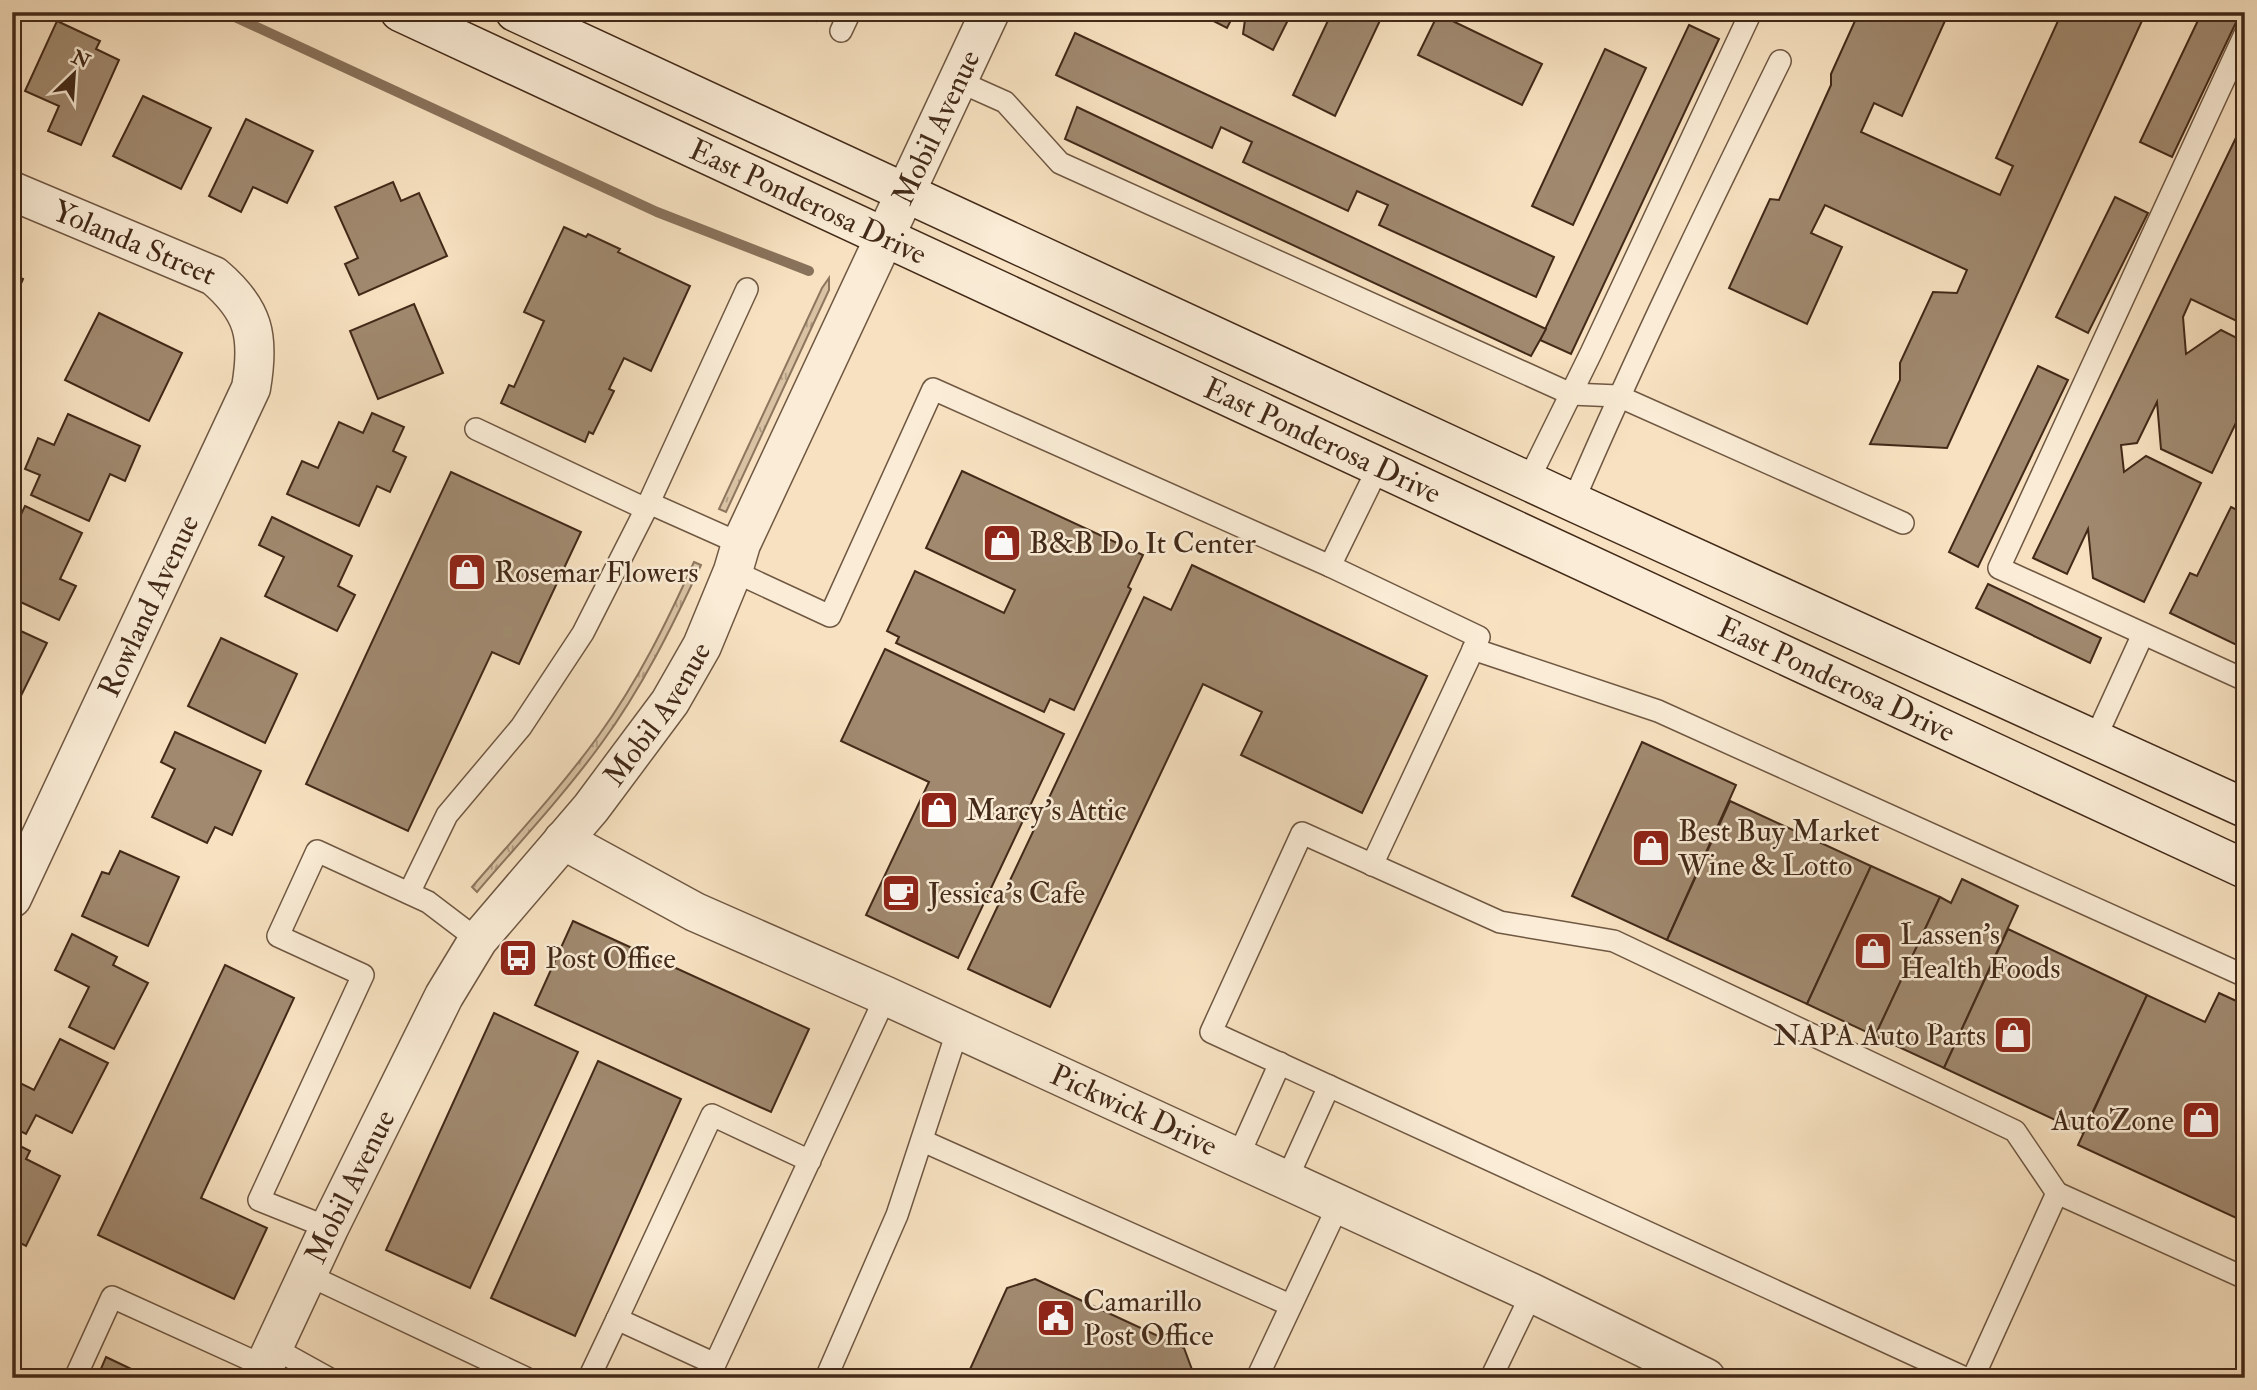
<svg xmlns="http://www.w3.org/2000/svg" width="2257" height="1390" font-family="'IM FELL Double Pica',serif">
<defs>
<pattern id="grass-tufts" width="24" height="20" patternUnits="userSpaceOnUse" patternTransform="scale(1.75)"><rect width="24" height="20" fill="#d8c2a3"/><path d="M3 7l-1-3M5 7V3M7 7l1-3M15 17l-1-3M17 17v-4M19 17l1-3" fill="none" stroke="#b19e84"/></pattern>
</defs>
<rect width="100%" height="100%" fill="#f7e1c0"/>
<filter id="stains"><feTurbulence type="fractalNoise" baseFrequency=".00286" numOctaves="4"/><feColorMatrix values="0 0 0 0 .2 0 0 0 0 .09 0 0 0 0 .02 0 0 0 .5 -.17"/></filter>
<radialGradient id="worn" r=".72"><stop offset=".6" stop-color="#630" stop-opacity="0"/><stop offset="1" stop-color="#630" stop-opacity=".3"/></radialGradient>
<g fill="url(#grass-tufts)" stroke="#8d765e" stroke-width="2">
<path d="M 829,278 L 829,290 L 726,512 L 719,509 L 822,288 Z"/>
<path d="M 694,562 L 701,565 C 672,627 642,688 601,744 C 563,796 519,843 477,892 L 472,887 C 515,837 560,789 599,735 C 638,681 667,622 694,562 Z"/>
</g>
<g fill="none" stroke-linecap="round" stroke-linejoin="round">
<path stroke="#89725b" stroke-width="10" d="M 224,12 L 657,212 L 809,271"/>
</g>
<g fill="#a0896f" stroke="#422918" stroke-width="2">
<path d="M 798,12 L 821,12 L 816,21 Z"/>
<path d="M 1196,12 L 1292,12 L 1273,50 L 1243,34 L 1245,20 L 1234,14 L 1227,28 Z"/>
<path d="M 1332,12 L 1384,12 L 1335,116 L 1293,95 Z"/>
<path d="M 1859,12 L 1949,12 L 1902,116 L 1874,103 L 1861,132 L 2000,195 L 2013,166 L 1996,158 L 2062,12 L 2146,12 L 1947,448 L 1870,444 L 1900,380 L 1900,363 L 1933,292 L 1957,293 L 1967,270 L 1825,205 L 1811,233 L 1842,247 L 1807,324 L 1729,288 L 1770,199 L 1779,200 L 1831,85 L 1831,74 Z"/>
<path d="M 2202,12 L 2241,12 L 2172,157 L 2140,142 Z"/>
<path d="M 1438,14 L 1542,64 L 1522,105 L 1418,55 Z"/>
<path d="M 57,21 L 100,41 L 96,49 L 119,60 L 81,145 L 48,131 L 59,106 L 25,91 Z"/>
<path d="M 1689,25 L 1719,39 L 1571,354 L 1540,340 Z"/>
<path d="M 1075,33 L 1554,257 L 1536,297 L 1379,225 L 1388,205 L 1357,191 L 1348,211 L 1243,162 L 1252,142 L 1221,127 L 1212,148 L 1056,75 Z"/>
<path d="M 1605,49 L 1646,68 L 1573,225 L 1532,206 Z"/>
<path d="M 143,96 L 211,128 L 181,189 L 113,156 Z"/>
<path d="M 1077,107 L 1546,329 L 1540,340 L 1531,356 L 1065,139 Z"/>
<path d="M 246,119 L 313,151 L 287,203 L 253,187 L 241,212 L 209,196 Z"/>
<path d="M 2245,119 L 2245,325 L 2191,299 L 2183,317 L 2186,354 L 2221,330 L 2245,342 L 2245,404 L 2212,473 L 2161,449 L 2157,402 L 2137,443 L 2121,445 L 2124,472 L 2146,456 L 2201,483 L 2144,602 L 2093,578 L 2088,529 L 2067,574 L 2033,558 Z"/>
<path d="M 393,182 L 401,201 L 419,193 L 447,256 L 359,295 L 345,264 L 358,258 L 335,207 Z"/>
<path d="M 2115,197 L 2148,213 L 2088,333 L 2056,317 Z"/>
<path d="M 564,227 L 586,237 L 588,234 L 620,249 L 618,252 L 690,286 L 651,371 L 624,358 L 609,389 L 614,391 L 593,434 L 589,432 L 585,442 L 501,403 L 509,385 L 514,387 L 544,321 L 524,312 Z"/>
<path d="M 12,274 L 23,279 L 12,305 Z"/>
<path d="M 414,304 L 443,373 L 378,399 L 350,331 Z"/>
<path d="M 99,313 L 182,353 L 149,421 L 65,380 Z"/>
<path d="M 2038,366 L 2068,380 L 1978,567 L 1949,552 Z"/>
<path d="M 372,413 L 404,427 L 393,451 L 406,457 L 390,492 L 377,486 L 359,526 L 287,494 L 302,461 L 318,468 L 339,422 L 363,433 Z"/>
<path d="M 68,414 L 140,446 L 125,481 L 110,474 L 89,521 L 31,495 L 40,475 L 25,469 L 38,438 L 54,445 Z"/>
<path d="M 962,471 L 1143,555 L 1128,587 L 1131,589 L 1074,710 L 1050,699 L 1044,712 L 896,643 L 899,637 L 887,631 L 915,571 L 1004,613 L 1015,590 L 926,548 Z"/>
<path d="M 451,472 L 581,532 L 519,664 L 492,652 L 408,831 L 306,784 Z"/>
<path d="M 25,506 L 82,533 L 60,579 L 76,586 L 59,620 L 12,598 L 12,521 L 17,523 Z"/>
<path d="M 2231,507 L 2245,514 L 2245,649 L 2170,613 L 2190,573 L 2197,576 Z"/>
<path d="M 272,517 L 352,556 L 338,586 L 355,595 L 337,631 L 265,596 L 284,557 L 259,545 Z"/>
<path d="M 1192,565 L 1427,676 L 1362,813 L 1241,755 L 1262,712 L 1203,684 L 1050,1007 L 968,969 L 1144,597 L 1171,610 Z"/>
<path d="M 1988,584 L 2101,638 L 2090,663 L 1976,608 Z"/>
<path d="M 12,627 L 47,643 L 13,712 L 12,712 Z"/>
<path d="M 221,638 L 297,674 L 265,743 L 188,706 Z"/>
<path d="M 885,649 L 1064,734 L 958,958 L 866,915 L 929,782 L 841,741 Z"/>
<path d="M 175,732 L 261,771 L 232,835 L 215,827 L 207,843 L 152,817 L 175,769 L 161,762 Z"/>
<path d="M 1642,742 L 1736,785 L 1667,940 L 1572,896 Z"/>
<path d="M 1730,801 L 1871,866 L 1807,1004 L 1667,940 Z"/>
<path d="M 120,851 L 179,877 L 148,946 L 82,916 L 102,872 L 109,874 Z"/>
<path d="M 1871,866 L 1940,897 L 1875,1036 L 1807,1004 Z"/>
<path d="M 1962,879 L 2018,906 L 1944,1068 L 1875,1036 L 1940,897 L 1951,903 Z"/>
<path d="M 573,921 L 809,1029 L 771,1112 L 535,1005 Z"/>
<path d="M 2008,929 L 2147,995 L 2083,1133 L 1944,1068 Z"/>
<path d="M 72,934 L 117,957 L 113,965 L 148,983 L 114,1049 L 69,1027 L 89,987 L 55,970 Z"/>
<path d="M 225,965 L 294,998 L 201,1198 L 267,1228 L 234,1299 L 98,1235 Z"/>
<path d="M 2219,993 L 2245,1005 L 2245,1222 L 2078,1145 L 2147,995 L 2205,1022 Z"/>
<path d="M 494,1013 L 578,1052 L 470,1288 L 386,1250 Z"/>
<path d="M 60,1039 L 108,1063 L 72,1133 L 36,1115 L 26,1134 L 12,1127 L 12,1079 L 34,1090 Z"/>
<path d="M 598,1061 L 681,1099 L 575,1336 L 491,1298 Z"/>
<path d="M 12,1142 L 30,1151 L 26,1159 L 60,1176 L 26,1246 L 12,1239 Z"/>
<path d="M 1035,1279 L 1184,1348 L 1194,1375 L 1193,1378 L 966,1378 L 1007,1288 Z"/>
<path d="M 12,1285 L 20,1289 L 12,1306 Z"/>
<path d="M 106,1357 L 150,1378 L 97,1378 Z"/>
</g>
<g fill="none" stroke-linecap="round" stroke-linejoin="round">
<g stroke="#6f5742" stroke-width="24">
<g id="service">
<path d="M 841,31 L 850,12"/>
<path d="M 2245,34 L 1999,568 L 2245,680"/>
<path d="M 958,81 L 1005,102 L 1060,163 L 1571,394 L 1618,396 L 1903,523"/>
<path d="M 476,429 L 646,509"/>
<path d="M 1528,481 L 1591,353 L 1751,12"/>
<path d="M 1573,502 C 1637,353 1708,207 1780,61"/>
<path d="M 649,503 L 741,544"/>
<path d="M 733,571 L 830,616 L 933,389 L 1330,566"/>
<path d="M 1473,649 L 1658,711 L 2245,976"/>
<path d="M 2095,739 L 2143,634"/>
<path d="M 1372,865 L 1479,637 L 1330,566 L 1379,466"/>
<path d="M 409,893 L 447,815 L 521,727 L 583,633 L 646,509 L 747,289"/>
<path d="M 923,1141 L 1290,1305"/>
<path d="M 1238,1157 L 1280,1063"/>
<path d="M 810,1161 L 712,1115 L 617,1319 L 715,1364 L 886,996"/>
<path d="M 1286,1181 L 1329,1086"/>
<path d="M 2057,1193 L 2245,1278"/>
<path d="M 329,1228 L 259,1200 L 363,975 L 278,936 L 317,851 L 428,902 L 478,940"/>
<path d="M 308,1275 L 526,1378"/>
<path d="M 272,1347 L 328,1378"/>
<path d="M 75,1378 L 112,1297 L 264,1366"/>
<path d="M 589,1378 L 617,1319"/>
<path d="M 826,1378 L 897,1215 L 958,1029"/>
<path d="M 1257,1378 L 1339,1204"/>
<path d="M 1491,1378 L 1532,1293"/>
<path d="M 1965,1378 L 1211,1032 L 1302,833 L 1500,922 L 1614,941 L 2015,1131 L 2057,1193 L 1973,1378"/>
</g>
</g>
<g stroke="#6f5742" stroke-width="41">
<g id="minor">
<path id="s1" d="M 12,191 L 214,276 C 254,310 260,336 251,388 L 12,898"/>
<path id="s2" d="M 563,840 L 695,912 L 886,996 L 1532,1293 L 1706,1378"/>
<path id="s3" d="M 259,1378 L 329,1228 L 444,996 L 478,940 L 591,808 L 670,702 L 702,646 L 733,571 L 741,544 L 990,12"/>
</g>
</g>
<g stroke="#422918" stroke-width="41">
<g id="secondary">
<path id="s4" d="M 400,12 L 2245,869"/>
<path d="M 515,12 L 1573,502 L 2245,808"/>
</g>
</g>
<use href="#service" stroke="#faecd6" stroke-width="21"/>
<use href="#minor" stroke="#faecd6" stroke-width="38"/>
<use href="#secondary" stroke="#faecd6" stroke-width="38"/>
</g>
<defs>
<g id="shop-square" transform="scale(2.0125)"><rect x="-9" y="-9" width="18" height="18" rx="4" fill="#8f2418" stroke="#faecd6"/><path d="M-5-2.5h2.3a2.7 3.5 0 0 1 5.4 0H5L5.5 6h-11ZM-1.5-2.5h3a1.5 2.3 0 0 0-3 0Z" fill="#fff"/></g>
<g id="cafe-square" transform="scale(2.0125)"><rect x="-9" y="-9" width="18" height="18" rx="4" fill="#8f2418" stroke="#faecd6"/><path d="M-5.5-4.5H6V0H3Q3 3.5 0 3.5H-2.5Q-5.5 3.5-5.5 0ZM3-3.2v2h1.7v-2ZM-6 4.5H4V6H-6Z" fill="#fff"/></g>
<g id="bus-square" transform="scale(2.0125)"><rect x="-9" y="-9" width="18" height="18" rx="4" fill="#8f2418" stroke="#faecd6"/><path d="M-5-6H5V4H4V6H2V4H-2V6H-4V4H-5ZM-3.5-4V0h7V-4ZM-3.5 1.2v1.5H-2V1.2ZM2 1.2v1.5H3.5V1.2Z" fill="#fff"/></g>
<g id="civic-square" transform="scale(2.0125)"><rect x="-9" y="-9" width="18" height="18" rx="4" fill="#8f2418" stroke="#faecd6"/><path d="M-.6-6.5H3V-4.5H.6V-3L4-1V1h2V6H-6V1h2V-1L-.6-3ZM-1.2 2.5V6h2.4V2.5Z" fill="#fff"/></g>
</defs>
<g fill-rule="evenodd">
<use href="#shop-square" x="1002" y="543"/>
<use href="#shop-square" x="467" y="572"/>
<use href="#shop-square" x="939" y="810"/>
<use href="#shop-square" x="1651" y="848"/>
<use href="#cafe-square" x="901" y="893"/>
<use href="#shop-square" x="1873" y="951"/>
<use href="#bus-square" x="518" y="958"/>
<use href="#shop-square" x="2013" y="1035"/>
<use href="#shop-square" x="2201" y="1120"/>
<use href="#civic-square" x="1056" y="1318"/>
</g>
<g text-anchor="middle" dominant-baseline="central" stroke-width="5" stroke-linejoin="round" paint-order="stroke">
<g font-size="30" fill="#422918" stroke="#faecd6">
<text stroke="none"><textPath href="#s3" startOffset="1430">Mobil Avenue</textPath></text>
<text stroke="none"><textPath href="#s4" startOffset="450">East Ponderosa Drive</textPath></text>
<text stroke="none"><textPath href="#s1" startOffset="133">Yolanda Street</textPath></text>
<text stroke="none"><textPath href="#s4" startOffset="1017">East Ponderosa Drive</textPath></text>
<text transform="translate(149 606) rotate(-65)">Rowland Avenue</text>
<text stroke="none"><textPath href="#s4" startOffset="1584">East Ponderosa Drive</textPath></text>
<text stroke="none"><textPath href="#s3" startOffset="779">Mobil Avenue</textPath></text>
<text stroke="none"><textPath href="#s2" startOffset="632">Pickwick Drive</textPath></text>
<text stroke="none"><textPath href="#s3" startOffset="212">Mobil Avenue</textPath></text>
</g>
<g font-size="30" fill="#422918" stroke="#faecd6" text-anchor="start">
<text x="1029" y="543">B&amp;B Do It Center</text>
<text x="494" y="572">Rosemar Flowers</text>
<text x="966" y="810">Marcy's Attic</text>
<text x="1678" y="831">Best Buy Market<tspan x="1678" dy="34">Wine &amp; Lotto</tspan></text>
<text x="928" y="893">Jessica's Cafe</text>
<text x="1900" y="934">Lassen's<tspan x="1900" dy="34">Health Foods</tspan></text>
<text x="545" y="958">Post Office</text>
<text x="1986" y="1035" text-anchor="end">NAPA Auto Parts</text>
<text x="2174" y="1120" text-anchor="end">AutoZone</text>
<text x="1083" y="1301">Camarillo<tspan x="1083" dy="34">Post Office</tspan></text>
</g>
</g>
<rect width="2257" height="1390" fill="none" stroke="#f7e1c0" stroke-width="42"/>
<rect x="14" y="14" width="2229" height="1362" fill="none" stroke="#422918" stroke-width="3.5"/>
<rect x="21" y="21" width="2215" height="1348" fill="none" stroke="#422918" stroke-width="2"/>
<g transform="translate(74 74) rotate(25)" stroke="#faecd6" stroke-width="5" paint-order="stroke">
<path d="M0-5L12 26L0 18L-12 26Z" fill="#422918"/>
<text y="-10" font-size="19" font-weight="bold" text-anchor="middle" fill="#422918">N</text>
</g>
<rect width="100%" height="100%" filter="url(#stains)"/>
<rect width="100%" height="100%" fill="url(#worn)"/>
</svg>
